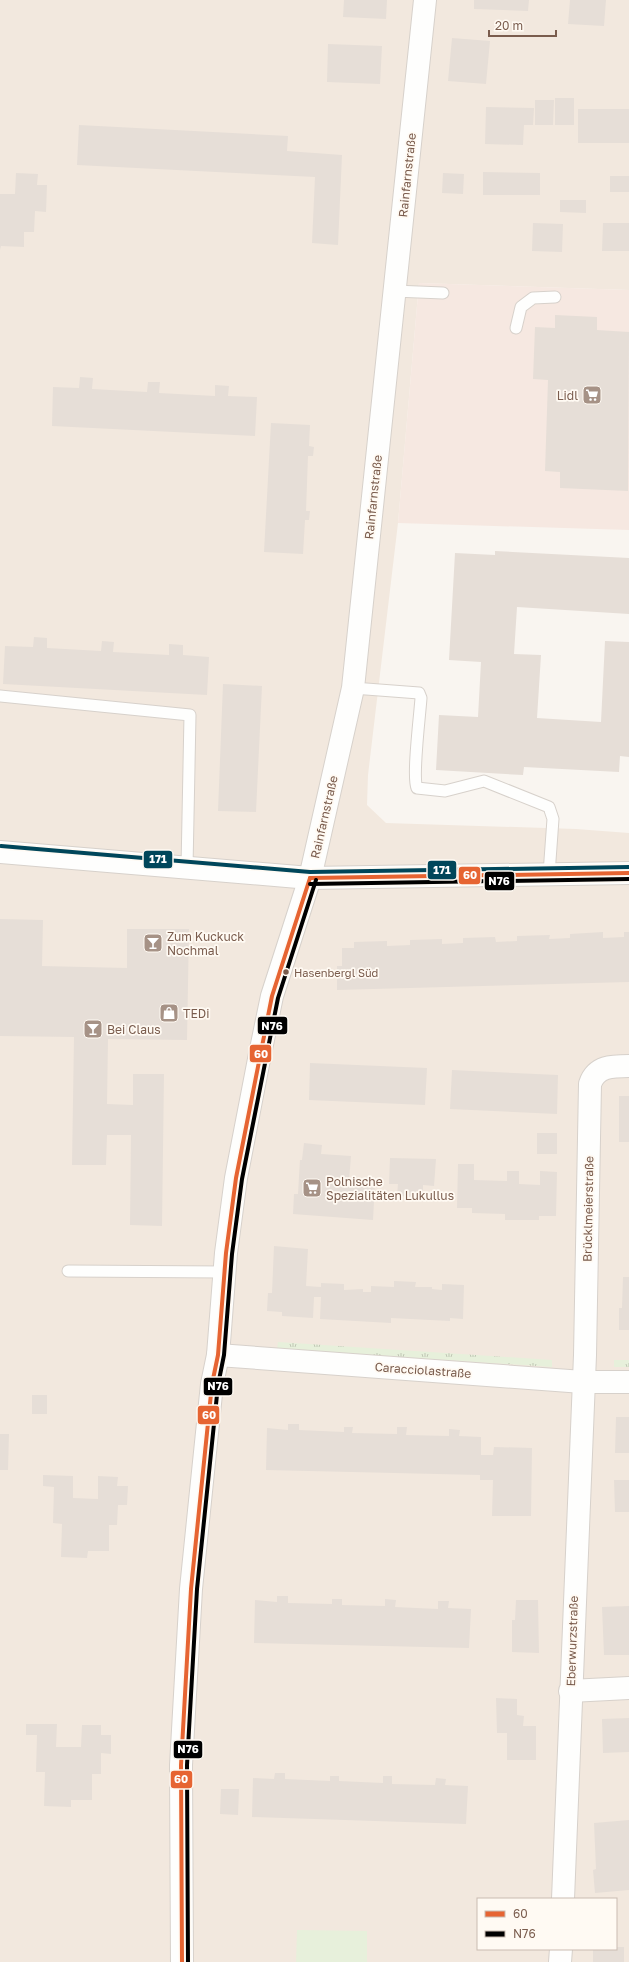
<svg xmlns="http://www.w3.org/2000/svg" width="629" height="1962" font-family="'Golos Text',sans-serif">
<defs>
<pattern id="grass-tufts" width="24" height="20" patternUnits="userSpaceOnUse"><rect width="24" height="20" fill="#e7f0db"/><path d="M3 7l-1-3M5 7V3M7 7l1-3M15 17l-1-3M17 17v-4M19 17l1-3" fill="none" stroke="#c0c6b4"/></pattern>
</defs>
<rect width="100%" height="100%" fill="#f9f5f0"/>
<path fill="#f2e8de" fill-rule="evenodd" d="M 0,0 L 629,0 L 629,290 L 419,283 L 398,523 L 368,775 L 367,805 L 386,823 L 576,829 L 629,833 L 629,1962 L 0,1962 ZM 478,1899 L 616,1899 L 616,1949 L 478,1949 Z"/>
<path fill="#f6e8e1" d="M 419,283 L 629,290 L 629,530 L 398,523 Z"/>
<g fill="url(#grass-tufts)">
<path d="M 278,1342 L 552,1360 L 552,1367 L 277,1349 Z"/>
<rect x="614" y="1360" width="15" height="7"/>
</g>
<path fill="#e7f0db" d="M 297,1930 L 367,1931 L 367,1962 L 296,1962 Z"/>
<g fill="#e6ded7">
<path d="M 344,0 L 387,0 L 386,19 L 343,17 Z"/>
<path d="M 474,0 L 529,0 L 528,11 L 474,9 Z"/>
<path d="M 570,0 L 606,0 L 604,26 L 568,24 Z"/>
<path d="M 452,38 L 490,41 L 486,84 L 448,81 Z"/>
<path d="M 328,44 L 382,46 L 380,84 L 327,82 Z"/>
<rect x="555" y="98" width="19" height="27"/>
<path d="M 535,100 L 554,100 L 553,125 L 535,125 Z"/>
<path d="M 486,107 L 534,108 L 533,125 L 524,125 L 523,145 L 485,144 Z"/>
<rect x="578" y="109" width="51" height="34"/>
<path d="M 79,125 L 288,136 L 287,151 L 342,155 L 338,245 L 312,243 L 315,177 L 77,165 Z"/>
<path d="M 483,172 L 540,173 L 540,195 L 483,195 Z"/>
<path d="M 16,173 L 38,174 L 37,185 L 47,185 L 46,212 L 35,211 L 34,232 L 24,232 L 24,247 L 1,246 L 0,250 L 0,194 L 15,194 Z"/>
<path d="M 443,173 L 464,174 L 463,194 L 442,193 Z"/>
<rect x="610" y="176" width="19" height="16"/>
<path d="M 560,200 L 586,200 L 586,213 L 560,212 Z"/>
<path d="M 533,223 L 563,224 L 562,252 L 532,251 Z"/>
<path d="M 603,223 L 629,223 L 629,251 L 602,251 Z"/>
<path d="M 555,315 L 597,317 L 597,330 L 629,332 L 628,491 L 560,488 L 560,472 L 545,471 L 548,380 L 533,379 L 535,327 L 555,328 Z"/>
<path d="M 80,377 L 93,378 L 92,389 L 147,392 L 148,382 L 160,382 L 159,393 L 215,396 L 215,385 L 229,386 L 228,396 L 257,397 L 255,436 L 52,426 L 53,387 L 79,388 Z"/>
<path d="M 271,423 L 310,425 L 309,446 L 314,447 L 313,456 L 308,456 L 306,511 L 310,511 L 309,520 L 305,520 L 303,554 L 264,552 Z"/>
<path d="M 495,551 L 629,558 L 629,614 L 517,607 L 514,654 L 541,655 L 537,718 L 601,722 L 605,641 L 629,642 L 629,757 L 620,756 L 619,772 L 524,767 L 523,775 L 436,770 L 439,715 L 478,717 L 481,662 L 449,660 L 455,553 L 495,555 Z"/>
<path d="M 34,637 L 47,638 L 47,648 L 101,651 L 102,641 L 114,642 L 113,652 L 169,655 L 169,644 L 183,645 L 183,655 L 209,657 L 207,695 L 3,684 L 5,646 L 33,647 Z"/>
<path d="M 223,684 L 262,686 L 256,812 L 218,811 Z"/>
<path d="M 0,919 L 43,920 L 42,966 L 127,968 L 127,929 L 189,929 L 187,1040 L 108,1039 L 107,1104 L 133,1105 L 133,1074 L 164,1074 L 162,1226 L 130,1225 L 131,1135 L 107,1135 L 106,1165 L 72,1165 L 74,1037 L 0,1036 Z"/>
<path d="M 603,932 L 603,938 L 624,937 L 624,932 L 629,932 L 629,982 L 337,990 L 337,966 L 342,966 L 342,948 L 354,948 L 354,942 L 387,941 L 387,946 L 410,945 L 410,940 L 442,939 L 442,944 L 463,943 L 463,938 L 495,937 L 496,942 L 517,941 L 517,936 L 550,935 L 549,939 L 570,938 L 570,934 Z"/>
<path d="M 310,1063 L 427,1068 L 425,1105 L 309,1100 Z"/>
<path d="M 452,1070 L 558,1075 L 557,1114 L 450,1109 Z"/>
<rect x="619" y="1096" width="10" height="46"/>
<rect x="537" y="1133" width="20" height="21"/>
<path d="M 304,1143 L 322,1145 L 321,1154 L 351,1156 L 349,1181 L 375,1183 L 373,1220 L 293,1214 L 294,1194 L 298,1194 L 300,1160 L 302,1160 Z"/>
<path d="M 390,1158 L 436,1159 L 434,1186 L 423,1185 L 423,1197 L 397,1196 L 398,1184 L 389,1184 Z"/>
<path d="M 458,1164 L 474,1164 L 474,1180 L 507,1181 L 507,1171 L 519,1171 L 519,1184 L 540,1185 L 540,1171 L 557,1172 L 556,1216 L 539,1216 L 539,1220 L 505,1220 L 505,1214 L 472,1213 L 472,1208 L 457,1208 Z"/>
<path d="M 274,1246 L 308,1249 L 306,1286 L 321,1287 L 321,1283 L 344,1284 L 344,1290 L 363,1289 L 363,1292 L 371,1292 L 371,1286 L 394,1287 L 394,1281 L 416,1282 L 415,1287 L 432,1287 L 432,1289 L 442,1290 L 442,1284 L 464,1285 L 463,1319 L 450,1318 L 450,1321 L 391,1318 L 391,1323 L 320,1319 L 321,1297 L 314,1297 L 313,1318 L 282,1316 L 282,1312 L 267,1311 L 268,1293 L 272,1293 Z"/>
<path d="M 623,1277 L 629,1277 L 629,1330 L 619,1330 L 619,1308 L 622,1308 Z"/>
<rect x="32" y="1395" width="15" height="19"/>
<path d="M 616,1417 L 629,1417 L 629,1453 L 615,1453 Z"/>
<path d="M 288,1424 L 299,1424 L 299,1430 L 344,1432 L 344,1427 L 353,1427 L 352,1433 L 397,1434 L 397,1427 L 407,1427 L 406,1435 L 449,1436 L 449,1429 L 460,1430 L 459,1436 L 481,1437 L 481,1455 L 493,1455 L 494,1447 L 532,1448 L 531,1516 L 492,1516 L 493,1480 L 480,1480 L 480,1475 L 266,1470 L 267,1428 L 288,1430 Z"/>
<path d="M 0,1434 L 9,1434 L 8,1470 L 0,1470 Z"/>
<path d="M 43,1475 L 73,1476 L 73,1498 L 98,1499 L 98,1476 L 118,1477 L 117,1486 L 128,1486 L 127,1505 L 118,1505 L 117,1525 L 109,1525 L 109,1551 L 88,1551 L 87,1558 L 61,1557 L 62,1524 L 53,1523 L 54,1487 L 43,1486 Z"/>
<path d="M 614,1480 L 629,1480 L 629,1512 L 615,1512 Z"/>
<path d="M 277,1596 L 288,1596 L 288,1603 L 332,1604 L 332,1599 L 342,1599 L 342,1605 L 385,1606 L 385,1599 L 396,1600 L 395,1607 L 438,1609 L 438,1601 L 449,1601 L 448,1608 L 471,1609 L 469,1648 L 254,1643 L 255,1600 L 277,1602 Z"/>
<path d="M 516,1600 L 538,1600 L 539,1653 L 512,1652 L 512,1620 L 515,1620 Z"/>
<path d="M 629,1606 L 629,1655 L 604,1655 L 602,1607 Z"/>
<path d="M 496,1698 L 517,1699 L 517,1715 L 524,1716 L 523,1726 L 536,1726 L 536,1760 L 507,1760 L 507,1733 L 497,1733 Z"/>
<path d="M 629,1718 L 629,1752 L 603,1753 L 602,1719 Z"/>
<path d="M 26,1724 L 57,1724 L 56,1747 L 81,1747 L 82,1725 L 101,1725 L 101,1735 L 111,1735 L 111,1754 L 101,1753 L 101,1774 L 92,1774 L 92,1800 L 71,1800 L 71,1807 L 44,1806 L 45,1772 L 36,1772 L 37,1735 L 26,1735 Z"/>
<path d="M 275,1773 L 285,1773 L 285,1779 L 330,1781 L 330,1776 L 339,1776 L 339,1781 L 383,1783 L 383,1776 L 392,1776 L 392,1784 L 435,1785 L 436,1778 L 446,1779 L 445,1785 L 468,1786 L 466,1824 L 252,1817 L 253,1778 L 274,1779 Z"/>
<path d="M 221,1789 L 239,1789 L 238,1815 L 220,1814 Z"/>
<path d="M 629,1820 L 629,1890 L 595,1893 L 593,1870 L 596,1869 L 594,1823 Z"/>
<path d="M 616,1947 L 624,1947 L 624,1962 L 593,1962 L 593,1949 L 616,1949 Z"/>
</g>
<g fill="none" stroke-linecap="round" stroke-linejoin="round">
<g stroke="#d7d1cb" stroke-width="13">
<g id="lane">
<path d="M 394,291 L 443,293"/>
<path d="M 516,328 L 521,307 L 533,298 L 555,297"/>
<path d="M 353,688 L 419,693 L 421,698 C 420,714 412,777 417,788 L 445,791 L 484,781 L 549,807 L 553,819 L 549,874"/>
<path d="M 0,696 L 190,715 L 187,868"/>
<path d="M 68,1271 L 224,1272"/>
</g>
</g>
<g stroke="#d7d1cb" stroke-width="24">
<g id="street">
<path d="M 0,852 L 310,878 L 629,873"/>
<path d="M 218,1355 L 583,1382 L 629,1382"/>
<path d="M 570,1691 L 629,1688"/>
<path d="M 563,1899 L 585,1355 L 590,1084 C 596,1066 612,1066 629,1066"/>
<path d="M 182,1962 L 181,1765 L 191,1589 L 212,1384 L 218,1355 L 226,1253 L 236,1178 L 260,1054 L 272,996 L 310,878 L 353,688 L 425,0"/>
<path d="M 560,1962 L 561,1949"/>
</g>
</g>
<use href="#lane" stroke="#fefefd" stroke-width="11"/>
<use href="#street" stroke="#fefefd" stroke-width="22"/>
<g stroke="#fffaf3" stroke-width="7">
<g id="bus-1">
<path d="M 310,878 L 629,873"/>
<path d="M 182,1962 L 181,1765 L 191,1589 L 212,1384 L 218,1355 L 226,1253 L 236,1178 L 272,996 L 310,878"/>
</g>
</g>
<g stroke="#fffaf3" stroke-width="7">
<g id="bus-2">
<path d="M 310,884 L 629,879"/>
<path d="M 188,1962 L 187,1765 L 197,1589 L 218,1385 L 224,1355 L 232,1254 L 242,1179 L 278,998 L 316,880"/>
</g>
</g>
<g stroke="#fffaf3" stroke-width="7">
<path id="bus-3" d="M 1,846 L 310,872 L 629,867"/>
</g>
<use href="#bus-1" stroke="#e66432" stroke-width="4"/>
<use href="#bus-2" stroke="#000" stroke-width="4"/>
<use href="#bus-3" stroke="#00465a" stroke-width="4"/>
</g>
<defs>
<g id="supermarket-square" transform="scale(1)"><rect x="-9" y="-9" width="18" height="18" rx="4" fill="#a69286" stroke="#fffaf3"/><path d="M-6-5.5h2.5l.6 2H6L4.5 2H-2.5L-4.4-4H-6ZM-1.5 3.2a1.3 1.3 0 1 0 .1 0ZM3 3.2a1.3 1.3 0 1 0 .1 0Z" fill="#fff"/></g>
<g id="bar-square" transform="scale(1)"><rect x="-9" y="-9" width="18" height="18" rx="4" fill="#a69286" stroke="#fffaf3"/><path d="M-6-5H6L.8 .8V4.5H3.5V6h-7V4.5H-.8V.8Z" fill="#fff"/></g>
<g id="shop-square" transform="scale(1)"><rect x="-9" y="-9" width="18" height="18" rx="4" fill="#a69286" stroke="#fffaf3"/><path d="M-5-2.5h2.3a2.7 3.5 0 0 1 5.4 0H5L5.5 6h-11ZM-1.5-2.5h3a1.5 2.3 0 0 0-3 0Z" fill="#fff"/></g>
</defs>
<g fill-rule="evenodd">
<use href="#supermarket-square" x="592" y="395"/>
<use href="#bar-square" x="153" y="943"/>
<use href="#shop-square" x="169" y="1013"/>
<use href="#bar-square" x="93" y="1029"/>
<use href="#supermarket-square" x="312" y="1188"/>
</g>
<circle fill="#7a5c4d" stroke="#fffaf3" stroke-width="1.5" cx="286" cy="972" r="3.5"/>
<g text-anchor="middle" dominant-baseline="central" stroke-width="3.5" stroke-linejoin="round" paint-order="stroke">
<g font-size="11" fill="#7a5c4d" stroke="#fffaf3" text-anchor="start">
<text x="294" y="972">Hasenbergl Süd</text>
</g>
<g font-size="12" fill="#7a5c4d" stroke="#fffaf3">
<text transform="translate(407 175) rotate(-84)">Rainfarnstraße</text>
<text transform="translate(373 497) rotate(-84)">Rainfarnstraße</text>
<text transform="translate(324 817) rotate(-77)">Rainfarnstraße</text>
<text transform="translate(588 1209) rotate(-89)">Brücklmeierstraße</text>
<text transform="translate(423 1370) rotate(4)">Caracciolastraße</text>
<text transform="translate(572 1641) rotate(-88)">Eberwurzstraße</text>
</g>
<g font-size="12" fill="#7a5c4d" stroke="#fffaf3" text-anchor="start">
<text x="578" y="395" text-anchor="end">Lidl</text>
<text x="167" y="936">Zum Kuckuck<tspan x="167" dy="14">Nochmal</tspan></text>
<text x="183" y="1013">TEDi</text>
<text x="107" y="1029">Bei Claus</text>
<text x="326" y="1181">Polnische<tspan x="326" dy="14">Spezialitäten Lukullus</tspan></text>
</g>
</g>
<g stroke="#fffaf3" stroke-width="1.5">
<rect x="143" y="850" width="30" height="19" rx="4" fill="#00465a"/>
<rect x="427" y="860" width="30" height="20" rx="4" fill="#00465a"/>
<rect x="458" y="866" width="23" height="19" rx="4" fill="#e66432"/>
<rect x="484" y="871" width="31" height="20" rx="4" fill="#000"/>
<rect x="257" y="1016" width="31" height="19" rx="4" fill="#000"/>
<rect x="249" y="1044" width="23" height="19" rx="4" fill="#e66432"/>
<rect x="203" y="1377" width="30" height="19" rx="4" fill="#000"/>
<rect x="197" y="1405" width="23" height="20" rx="4" fill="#e66432"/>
<rect x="173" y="1740" width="30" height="19" rx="4" fill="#000"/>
<rect x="170" y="1770" width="23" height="19" rx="4" fill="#e66432"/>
</g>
<g font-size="11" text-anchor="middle" font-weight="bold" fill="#fff">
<text x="158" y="863">171</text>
<text x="442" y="874">171</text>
<text x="470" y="879">60</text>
<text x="499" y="885">N76</text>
<text x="272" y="1030">N76</text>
<text x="261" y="1058">60</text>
<text x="218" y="1390">N76</text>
<text x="209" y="1419">60</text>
<text x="188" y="1753">N76</text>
<text x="181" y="1783">60</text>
</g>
<rect x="477" y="1898" width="140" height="52" fill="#fffaf3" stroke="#cabbb1"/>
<rect x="485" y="1911" width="20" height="6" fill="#e66432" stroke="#cabbb1"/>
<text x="513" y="1918" font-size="12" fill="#7a5c4d">60</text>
<rect x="485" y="1931" width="20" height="6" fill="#000000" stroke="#cabbb1"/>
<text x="513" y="1938" font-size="12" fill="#7a5c4d">N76</text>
<path d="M489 30v6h67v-6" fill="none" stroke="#7a5c4d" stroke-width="2"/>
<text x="495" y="30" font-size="12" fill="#7a5c4d" stroke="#fffaf3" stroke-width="3" paint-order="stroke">20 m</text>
</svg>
